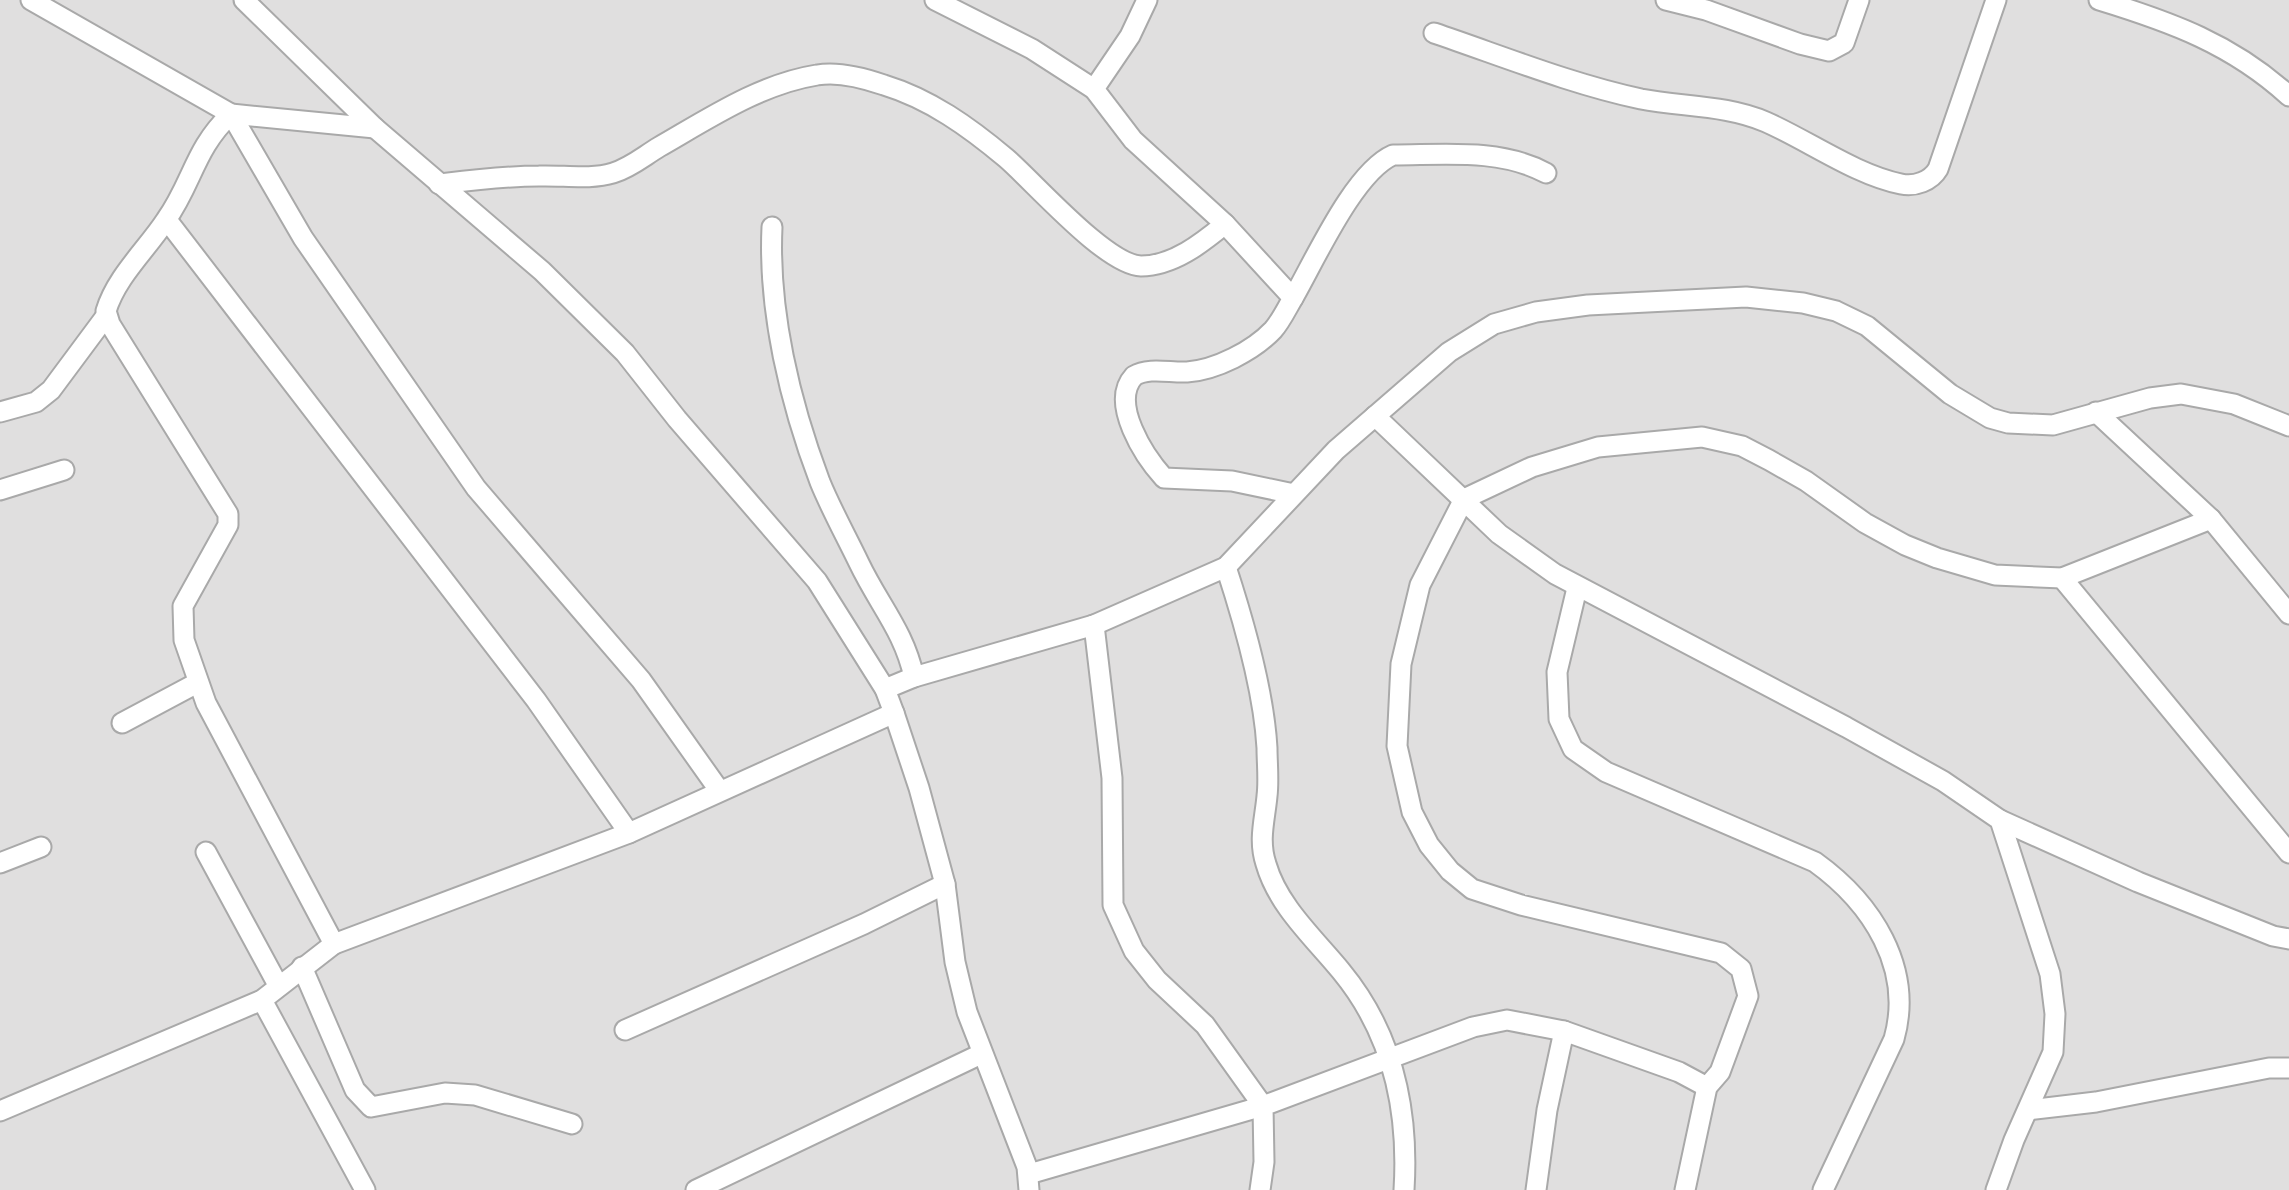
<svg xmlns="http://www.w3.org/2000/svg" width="2289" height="1190" font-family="'Alegreya Sans',sans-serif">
<rect width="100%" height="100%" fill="#f2efe9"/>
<rect fill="#e0dfdf" x="0" y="0" width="2289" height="1190"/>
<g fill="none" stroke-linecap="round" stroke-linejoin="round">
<g stroke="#a9a9a9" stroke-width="23">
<g id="minor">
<path d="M 31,0 L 231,114 L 303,238 L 476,488 L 641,680 L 719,790"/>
<path d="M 244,0 L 375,128 L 542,271 L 625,353 L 677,419 L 817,581 L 885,689 L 894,713 L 919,788 L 945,884 L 955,962 L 967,1012 L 1027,1167 L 1029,1190"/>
<path d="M 935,0 L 1032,49 L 1094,89"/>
<path d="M 1147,0 L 1130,36 L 1094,89 L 1133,140 L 1225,224"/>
<path d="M 1666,0 L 1706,10 L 1800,44 L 1829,51 L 1844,43 L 1859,0"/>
<path d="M 2099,0 C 2171,22 2232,44 2289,96"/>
<path d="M 1434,33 C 1502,56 1571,84 1641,99 C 1683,107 1727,105 1766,122 C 1809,141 1856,175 1901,184 C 1915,187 1931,181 1938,169 L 1996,0"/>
<path d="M 439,184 C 473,180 505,176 539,176 C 563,175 590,180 613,173 C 630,168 644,156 659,147 C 708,119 760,84 817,75 C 839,71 864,78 884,85 C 930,99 969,127 1006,158 C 1034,182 1106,265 1141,266 C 1173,266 1202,243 1225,224 L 1293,298 C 1287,308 1281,321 1273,330 C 1253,351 1216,370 1187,372 C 1170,373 1149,367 1134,376 C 1109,403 1145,457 1164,478 L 1232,481 L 1294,494"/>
<path d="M 167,220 L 536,700 L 629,833"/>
<path d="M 772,227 C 768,311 790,403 820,482 C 831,509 846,536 859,563 C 879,605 904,631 914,677"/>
<path d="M 1293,298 C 1315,260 1354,172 1393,155 C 1443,155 1500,148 1546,173"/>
<path d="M 0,412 L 36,402 L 51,390 L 106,316"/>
<path d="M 2096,412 L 2211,519 L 2289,614"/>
<path d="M 1375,416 L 1499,534 L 1555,574 L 1846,727 L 1943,781 L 2000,820 L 2050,974 L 2055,1014 L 2053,1052 L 2014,1140 L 1996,1190"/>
<path d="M 0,490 L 64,470"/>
<path d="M 1226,567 C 1243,619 1264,694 1267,748 C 1267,763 1269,780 1267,796 C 1265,819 1258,840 1266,864 C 1278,906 1314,938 1341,971 C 1393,1034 1409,1110 1404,1190"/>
<path d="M 2062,578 L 2289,853"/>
<path d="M 1577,588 L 1557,672 L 1559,719 L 1573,749 L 1606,772 L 1815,862 C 1872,903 1914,968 1894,1039 L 1823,1190"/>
<path d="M 885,689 L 914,677 L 1094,625 L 1226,567 L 1336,450 L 1449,352 L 1494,324 L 1536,312 L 1588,305 L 1746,297 L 1803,303 L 1836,311 L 1867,326 L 1950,394 L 1990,418 L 2008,423 L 2053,425 L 2150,398 L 2181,394 L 2234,404 L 2289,426"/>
<path d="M 122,723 L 197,683"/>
<path d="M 2000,820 L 2138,882 L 2273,936 L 2289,939"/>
<path d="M 206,852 L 278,985"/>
<path d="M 0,863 L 41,847"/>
<path d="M 334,944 L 206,703 L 184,640 L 183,606 L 228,525 L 228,514 L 110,324 L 106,311 C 116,277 147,249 166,220 C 193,182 194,149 231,114 L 375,128"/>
<path d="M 302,967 L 355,1090 L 371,1107 L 445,1093 L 475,1095 L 572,1124"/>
<path d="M 262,1000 L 365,1190"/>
<path d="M 625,1030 L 864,924 L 945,884"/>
<path d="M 2028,1110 L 2096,1102 L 2269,1068 L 2289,1068"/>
<path d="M 0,1111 L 262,1000 L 334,944 L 629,833 L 894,713"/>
<path d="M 1029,1174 L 1263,1106 L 1205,1025 L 1157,980 L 1134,951 L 1113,905 L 1112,778 L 1094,625"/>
<path d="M 696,1190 L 981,1054"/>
<path d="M 1260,1190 L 1264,1162 L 1263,1106 L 1473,1027 L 1507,1020 L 1564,1031"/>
<path d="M 1536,1190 L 1547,1110 L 1564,1031 L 1679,1072 L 1707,1087"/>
<path d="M 1685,1190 L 1707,1087 L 1720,1072 L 1748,996 L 1741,969 L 1721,953 L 1521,905 L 1472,889 L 1450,871 L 1429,845 L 1412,812 L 1397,746 L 1401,664 L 1420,585 L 1464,499 L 1532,467 L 1598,447 L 1702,437 L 1742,446 L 1769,460 L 1806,481 L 1865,523 L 1905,545 L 1937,558 L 1995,575 L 2062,578 L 2211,519"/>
</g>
</g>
<use href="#minor" stroke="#fff" stroke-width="19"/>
</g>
</svg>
